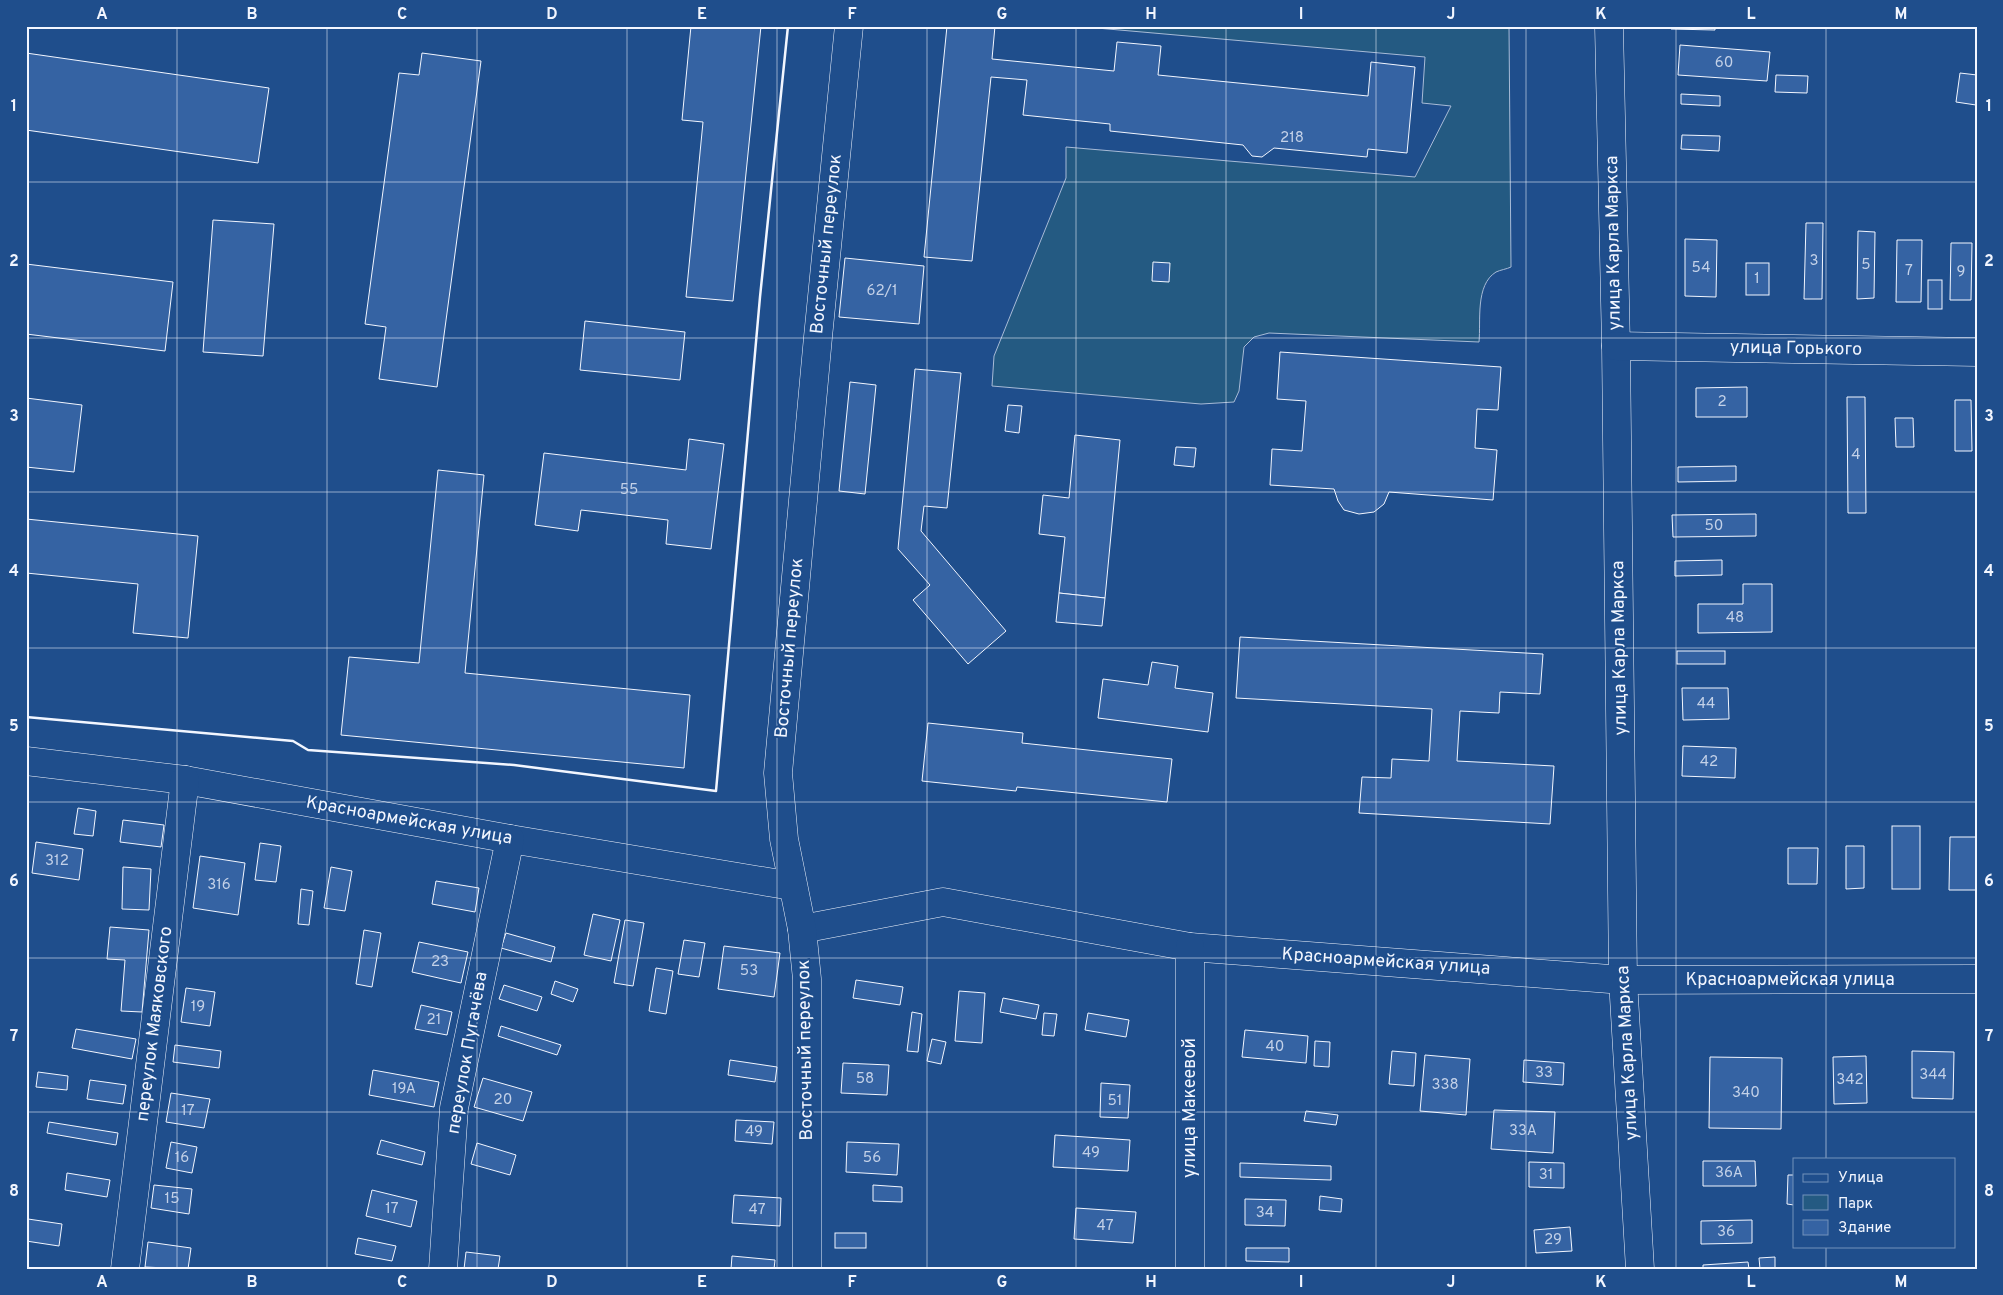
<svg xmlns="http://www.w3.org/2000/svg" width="2003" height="1295" font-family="Overpass,sans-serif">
<rect width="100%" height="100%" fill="#1f4e8c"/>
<path fill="#245a82" stroke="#a8bbd7" d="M 1074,26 L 1509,26 L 1511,267 C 1507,269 1500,270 1496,272 C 1475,285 1481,321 1479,342 L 1269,333 L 1254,337 L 1244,347 L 1239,391 L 1234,402 L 1201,404 L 992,386 L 994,356 L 1066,178 L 1066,147 L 1415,177 L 1451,106 L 1422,103 L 1425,57 Z"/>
<g fill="#3563a3" stroke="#f2f6ff">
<path d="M 691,26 L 761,26 L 733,301 L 686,297 L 703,122 L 682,120 Z"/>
<path d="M 947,26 L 995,26 L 992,59 L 1114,71 L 1117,42 L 1161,46 L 1158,75 L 1368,96 L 1371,62 L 1415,67 L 1407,153 L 1368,149 L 1367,157 L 1274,148 L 1262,157 L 1252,156 L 1243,145 L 1110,131 L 1110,124 L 1023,115 L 1027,80 L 991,77 L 972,261 L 924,257 Z"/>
<path d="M 1671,26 L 1715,26 L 1715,30 L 1671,29 Z"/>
<path d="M 1680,45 L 1770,52 L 1767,81 L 1678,75 Z"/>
<path d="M 26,53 L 269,88 L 258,163 L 26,130 Z"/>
<path d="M 422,53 L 481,61 L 437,387 L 379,379 L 386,327 L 365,324 L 399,73 L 419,75 Z"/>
<path d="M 1960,73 L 1977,75 L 1976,105 L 1956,102 Z"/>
<path d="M 1776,75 L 1808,76 L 1807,93 L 1775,92 Z"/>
<path d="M 1681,94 L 1720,96 L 1720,106 L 1681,104 Z"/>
<path d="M 1682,135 L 1720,136 L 1719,151 L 1681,149 Z"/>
<path d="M 213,220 L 274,224 L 263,356 L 203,352 Z"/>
<path d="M 1806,223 L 1823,223 L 1822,299 L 1804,299 Z"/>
<path d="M 1858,231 L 1875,232 L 1874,298 L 1857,299 Z"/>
<path d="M 1685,239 L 1717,240 L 1716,297 L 1685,296 Z"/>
<path d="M 1897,240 L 1922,240 L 1921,302 L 1896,302 Z"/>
<path d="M 1951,243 L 1972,243 L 1971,300 L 1950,300 Z"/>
<path d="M 845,258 L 924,266 L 919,324 L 839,317 Z"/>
<path d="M 1153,262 L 1170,263 L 1169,282 L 1152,281 Z"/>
<rect x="1746" y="263" width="23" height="32"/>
<path d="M 26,264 L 173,282 L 165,351 L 26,334 Z"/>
<rect x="1928" y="280" width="14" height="29"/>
<path d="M 585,321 L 685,332 L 680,380 L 580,370 Z"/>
<path d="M 1280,352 L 1501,367 L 1498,410 L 1477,409 L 1475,448 L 1497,450 L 1493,500 L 1389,492 L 1384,504 L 1374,512 L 1359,514 L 1344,510 L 1338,501 L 1334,489 L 1270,485 L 1272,449 L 1302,451 L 1306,401 L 1277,399 Z"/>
<path d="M 915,369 L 961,373 L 947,508 L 924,506 L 921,531 L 1006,631 L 968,664 L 913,600 L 930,585 L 898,549 Z"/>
<path d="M 850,382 L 876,385 L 865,494 L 839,491 Z"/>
<path d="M 1747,387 L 1747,417 L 1696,417 L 1696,388 Z"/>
<path d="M 1847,397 L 1865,397 L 1866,513 L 1848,513 Z"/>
<path d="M 26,398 L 82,405 L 74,472 L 26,467 Z"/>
<path d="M 1955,400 L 1971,400 L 1972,451 L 1955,451 Z"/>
<path d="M 1008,405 L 1022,406 L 1019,433 L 1005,431 Z"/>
<path d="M 1895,418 L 1913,418 L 1914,447 L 1896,447 Z"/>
<path d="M 1075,435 L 1120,440 L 1105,598 L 1059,593 L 1065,537 L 1039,534 L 1043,495 L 1069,498 Z"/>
<path d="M 689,439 L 724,444 L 711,549 L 666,544 L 668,520 L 581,510 L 578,531 L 535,525 L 544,453 L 686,470 Z"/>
<path d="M 1176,447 L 1196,448 L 1194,467 L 1174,465 Z"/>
<path d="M 1736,466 L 1736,481 L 1678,482 L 1678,467 Z"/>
<path d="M 438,470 L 484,475 L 465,673 L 690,695 L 684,768 L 341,735 L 349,657 L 419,663 Z"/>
<path d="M 1756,514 L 1756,536 L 1673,537 L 1672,515 Z"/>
<path d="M 26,519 L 198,536 L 188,638 L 133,633 L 138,584 L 26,573 Z"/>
<path d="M 1722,560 L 1722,575 L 1675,576 L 1675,561 Z"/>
<path d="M 1743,584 L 1772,584 L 1772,632 L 1698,633 L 1698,604 L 1743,604 Z"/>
<path d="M 1059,593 L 1105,598 L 1102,626 L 1056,622 Z"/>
<path d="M 1240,637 L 1543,654 L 1540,694 L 1500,692 L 1499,713 L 1460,711 L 1457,761 L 1554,766 L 1550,824 L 1359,813 L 1362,777 L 1391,778 L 1392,759 L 1429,761 L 1432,709 L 1236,698 Z"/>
<rect x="1677" y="651" width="48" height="13"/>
<path d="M 1152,662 L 1178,666 L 1175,688 L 1213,693 L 1208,732 L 1098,718 L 1103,679 L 1148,685 Z"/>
<path d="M 1682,688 L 1728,688 L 1729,719 L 1683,720 Z"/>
<path d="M 928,723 L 1023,733 L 1022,743 L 1172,759 L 1167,802 L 1017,787 L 1016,791 L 922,781 Z"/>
<path d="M 1683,746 L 1736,748 L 1735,778 L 1682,776 Z"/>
<path d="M 78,808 L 96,811 L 93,836 L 74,834 Z"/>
<path d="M 123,820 L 164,825 L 161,847 L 120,842 Z"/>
<rect x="1892" y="826" width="28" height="63"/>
<path d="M 1950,837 L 1977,837 L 1977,890 L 1949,890 Z"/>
<path d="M 36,842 L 83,849 L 79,880 L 32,873 Z"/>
<path d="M 260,843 L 281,846 L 276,882 L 255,880 Z"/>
<path d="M 1846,846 L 1864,846 L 1864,888 L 1846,889 Z"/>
<path d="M 1788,848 L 1818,848 L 1817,884 L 1788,884 Z"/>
<path d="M 200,856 L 245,863 L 238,915 L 193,908 Z"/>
<path d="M 123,867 L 151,869 L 149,910 L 122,909 Z"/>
<path d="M 331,867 L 352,871 L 345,911 L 324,908 Z"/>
<path d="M 436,881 L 479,888 L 475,912 L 432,904 Z"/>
<path d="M 301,889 L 313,891 L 309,925 L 298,924 Z"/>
<path d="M 593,914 L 620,920 L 611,961 L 584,955 Z"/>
<path d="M 625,920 L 644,923 L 633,986 L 614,983 Z"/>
<path d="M 110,927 L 149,930 L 142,1012 L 121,1011 L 125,960 L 107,959 Z"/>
<path d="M 364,930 L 381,933 L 372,987 L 356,984 Z"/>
<path d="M 506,933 L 555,947 L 551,962 L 501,948 Z"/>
<path d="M 684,940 L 705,943 L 699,977 L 678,974 Z"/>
<path d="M 419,942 L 468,952 L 461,983 L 412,972 Z"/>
<path d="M 724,946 L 780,953 L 774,997 L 718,989 Z"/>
<path d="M 656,968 L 673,971 L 666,1014 L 649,1011 Z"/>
<path d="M 856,980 L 903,987 L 900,1005 L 853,998 Z"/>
<path d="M 555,981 L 578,989 L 573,1002 L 551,994 Z"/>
<path d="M 504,985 L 542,997 L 537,1011 L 499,999 Z"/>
<path d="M 186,988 L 215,992 L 210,1026 L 181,1022 Z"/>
<path d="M 959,991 L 985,993 L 982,1043 L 955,1041 Z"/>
<path d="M 1003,998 L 1039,1005 L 1036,1019 L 1000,1012 Z"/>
<path d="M 421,1005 L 452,1012 L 447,1035 L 415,1029 Z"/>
<path d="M 912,1012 L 922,1014 L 918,1052 L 907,1051 Z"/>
<path d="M 1044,1013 L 1057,1014 L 1054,1036 L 1042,1035 Z"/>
<path d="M 1088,1013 L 1129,1020 L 1126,1037 L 1085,1030 Z"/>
<path d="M 501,1026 L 561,1045 L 557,1055 L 498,1036 Z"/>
<path d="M 76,1029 L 136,1039 L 132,1059 L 72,1048 Z"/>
<path d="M 1245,1030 L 1308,1036 L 1306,1063 L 1242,1057 Z"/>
<path d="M 932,1039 L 946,1042 L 941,1064 L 927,1061 Z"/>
<path d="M 1315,1041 L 1330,1042 L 1329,1067 L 1314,1066 Z"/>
<path d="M 175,1045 L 221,1051 L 219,1068 L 173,1062 Z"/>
<path d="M 1392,1051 L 1416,1053 L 1414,1086 L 1389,1084 Z"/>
<path d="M 1912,1051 L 1954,1052 L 1953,1099 L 1912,1098 Z"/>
<path d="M 1425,1055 L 1470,1059 L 1466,1115 L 1420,1111 Z"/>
<path d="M 1866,1056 L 1867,1103 L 1834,1104 L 1833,1057 Z"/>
<path d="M 1710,1057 L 1782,1058 L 1781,1129 L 1709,1128 Z"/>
<path d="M 730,1060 L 777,1067 L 775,1082 L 728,1075 Z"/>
<path d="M 1524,1060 L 1564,1063 L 1563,1085 L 1523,1082 Z"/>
<path d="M 843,1063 L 889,1065 L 887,1095 L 841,1093 Z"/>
<path d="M 373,1070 L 439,1082 L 434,1107 L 369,1095 Z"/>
<path d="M 38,1072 L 68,1076 L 67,1090 L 36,1087 Z"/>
<path d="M 483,1078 L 532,1092 L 523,1121 L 474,1107 Z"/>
<path d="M 90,1080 L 126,1085 L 123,1104 L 87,1099 Z"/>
<path d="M 1101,1083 L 1130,1085 L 1128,1118 L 1100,1117 Z"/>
<path d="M 171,1093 L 210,1099 L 204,1128 L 166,1122 Z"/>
<path d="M 1494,1110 L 1555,1112 L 1553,1153 L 1491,1149 Z"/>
<path d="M 1306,1111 L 1338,1115 L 1336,1125 L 1304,1121 Z"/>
<path d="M 736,1120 L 774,1122 L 772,1144 L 735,1141 Z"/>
<path d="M 49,1122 L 118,1133 L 116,1145 L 47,1133 Z"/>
<path d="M 1055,1135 L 1130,1140 L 1128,1171 L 1053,1167 Z"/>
<path d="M 381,1140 L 425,1152 L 422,1165 L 377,1154 Z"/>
<path d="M 171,1142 L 197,1147 L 192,1173 L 166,1168 Z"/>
<path d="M 847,1142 L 899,1144 L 897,1175 L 846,1172 Z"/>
<path d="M 477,1143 L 516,1155 L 510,1175 L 471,1164 Z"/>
<path d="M 1703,1161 L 1755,1161 L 1756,1186 L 1703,1186 Z"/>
<path d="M 1529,1162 L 1564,1163 L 1564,1188 L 1529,1187 Z"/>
<path d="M 1240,1163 L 1331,1166 L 1331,1180 L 1240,1177 Z"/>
<path d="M 67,1173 L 110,1180 L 107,1197 L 65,1190 Z"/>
<path d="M 1788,1175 L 1794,1175 L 1794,1205 L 1787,1204 Z"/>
<path d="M 154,1185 L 192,1189 L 189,1214 L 151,1208 Z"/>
<path d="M 873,1185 L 902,1187 L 902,1202 L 873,1201 Z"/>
<path d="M 372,1190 L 417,1201 L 411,1227 L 366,1216 Z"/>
<path d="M 734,1195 L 781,1198 L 780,1226 L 732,1223 Z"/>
<path d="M 1320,1196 L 1342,1199 L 1341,1212 L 1319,1210 Z"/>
<path d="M 1245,1199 L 1286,1200 L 1285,1226 L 1245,1225 Z"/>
<path d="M 1076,1208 L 1136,1212 L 1133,1243 L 1074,1239 Z"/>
<path d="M 28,1219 L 62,1224 L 59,1246 L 26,1241 Z"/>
<path d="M 1752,1220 L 1752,1243 L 1701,1244 L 1701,1221 Z"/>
<path d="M 1570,1227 L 1572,1251 L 1536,1253 L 1534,1230 Z"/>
<rect x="835" y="1233" width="31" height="15"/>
<path d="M 358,1238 L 396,1246 L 392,1261 L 355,1254 Z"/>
<path d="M 148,1242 L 191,1248 L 188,1269 L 145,1267 Z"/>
<path d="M 1246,1248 L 1289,1248 L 1289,1262 L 1246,1261 Z"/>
<path d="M 466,1252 L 500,1256 L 498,1269 L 464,1269 Z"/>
<path d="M 732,1256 L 775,1260 L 774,1269 L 731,1269 Z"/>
<path d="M 1775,1257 L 1775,1269 L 1760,1269 L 1759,1258 Z"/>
<path d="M 1748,1262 L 1749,1269 L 1703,1269 L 1703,1265 Z"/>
</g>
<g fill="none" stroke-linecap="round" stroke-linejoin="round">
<g stroke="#f2f6ff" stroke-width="29">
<g id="minor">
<path d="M 1609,26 L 1616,346 L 1623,980 L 1640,1269"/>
<path d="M 1616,346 L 1977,352"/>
<path d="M 26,761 L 185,780 L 510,839 L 792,886"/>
<path d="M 802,929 L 943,902 L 1190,947 L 1623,980 L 1977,979"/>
<path d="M 1190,947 L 1190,1269"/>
<path d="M 125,1269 L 185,780"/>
<path d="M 443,1269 L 454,1108 L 510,839"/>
<path d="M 807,1269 L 807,979 L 802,929 L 784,839 L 778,773 L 818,337 L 849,26"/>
</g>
</g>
<use href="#minor" stroke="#1f4e8c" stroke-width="28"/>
<path stroke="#f2f6ff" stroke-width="2.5" d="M 26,717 L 293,741 L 308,750 L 514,765 L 716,791 L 760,297 L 788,26"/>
</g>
<path fill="none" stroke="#f2f6ff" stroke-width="1" stroke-opacity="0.55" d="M 177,26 L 177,1269M 327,26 L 327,1269M 477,26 L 477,1269M 627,26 L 627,1269M 777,26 L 777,1269M 927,26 L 927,1269M 1076,26 L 1076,1269M 1226,26 L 1226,1269M 1376,26 L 1376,1269M 1526,26 L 1526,1269M 1676,26 L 1676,1269M 1826,26 L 1826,1159M 26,182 L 1977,182M 26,338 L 1977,338M 26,492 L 1977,492M 26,648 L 1977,648M 26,802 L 1977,802M 26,958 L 1977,958M 26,1112 L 1977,1112M 1826,1246 L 1826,1269"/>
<g text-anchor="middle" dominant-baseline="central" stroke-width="4" stroke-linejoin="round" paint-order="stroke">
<g font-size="15" fill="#c3d1e8">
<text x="1724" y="63">60</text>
<text x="1292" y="138">218</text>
<text x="1814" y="261">3</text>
<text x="1866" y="265">5</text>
<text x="1701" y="268">54</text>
<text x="1909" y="271">7</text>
<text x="1961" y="272">9</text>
<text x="1757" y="279">1</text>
<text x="882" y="291">62/1</text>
<text x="1722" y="402">2</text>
<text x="1856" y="455">4</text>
<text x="629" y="490">55</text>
<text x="1714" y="526">50</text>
<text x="1735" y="618">48</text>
<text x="1706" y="704">44</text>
<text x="1709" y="762">42</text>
<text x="57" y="861">312</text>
<text x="219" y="885">316</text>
<text x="440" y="962">23</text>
<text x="749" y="971">53</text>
<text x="198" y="1007">19</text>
<text x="434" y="1020">21</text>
<text x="1275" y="1047">40</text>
<text x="1544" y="1073">33</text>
<text x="1933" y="1075">344</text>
<text x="865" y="1079">58</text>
<text x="1850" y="1080">342</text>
<text x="1445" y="1085">338</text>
<text x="404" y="1089">19А</text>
<text x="1746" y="1093">340</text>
<text x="503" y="1100">20</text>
<text x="1115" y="1101">51</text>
<text x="188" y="1111">17</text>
<text x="1523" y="1131">33А</text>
<text x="754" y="1132">49</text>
<text x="1091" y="1153">49</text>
<text x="182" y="1158">16</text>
<text x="872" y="1158">56</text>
<text x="1729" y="1173">36А</text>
<text x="1546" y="1175">31</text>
<text x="172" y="1199">15</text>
<text x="392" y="1209">17</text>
<text x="757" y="1210">47</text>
<text x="1265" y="1213">34</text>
<text x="1105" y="1226">47</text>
<text x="1726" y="1232">36</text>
<text x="1553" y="1240">29</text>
</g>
<g font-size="18" fill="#f2f6ff" stroke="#1f4e8c">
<text transform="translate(1614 243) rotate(-91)">улица Карла Маркса</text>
<text transform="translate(827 244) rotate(-84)">Восточный переулок</text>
<text transform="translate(1796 349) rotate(1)">улица Горького</text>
<text transform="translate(790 648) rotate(-85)">Восточный переулок</text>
<text transform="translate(1620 648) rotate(-91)">улица Карла Маркса</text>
<text transform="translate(409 821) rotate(10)">Красноармейская улица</text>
<text transform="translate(1386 962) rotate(4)">Красноармейская улица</text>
<text x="1790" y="980">Красноармейская улица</text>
<text transform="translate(155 1024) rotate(-83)">переулок Маяковского</text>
<text transform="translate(806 1050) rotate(-91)">Восточный переулок</text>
<text transform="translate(468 1053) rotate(-80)">переулок Пугачёва</text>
<text transform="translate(1628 1053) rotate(-93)">улица Карла Маркса</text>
<text transform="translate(1190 1108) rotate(-90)">улица Макеевой</text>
</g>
</g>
<rect width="2003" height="1295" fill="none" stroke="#1f4e8c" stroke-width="55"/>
<rect x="1793" y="1158" width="162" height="90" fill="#1f4e8c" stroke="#7391ba"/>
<rect x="1803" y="1174" width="25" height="8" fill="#1f4e8c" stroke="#7391ba"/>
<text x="1838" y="1182" font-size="15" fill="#f2f6ff">Улица</text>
<rect x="1803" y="1195" width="25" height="15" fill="#245a82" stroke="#7391ba"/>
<text x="1838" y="1208" font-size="15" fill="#f2f6ff">Парк</text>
<rect x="1803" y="1220" width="25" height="15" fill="#3563a3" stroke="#7391ba"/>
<text x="1838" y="1232" font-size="15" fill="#f2f6ff">Здание</text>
<rect x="28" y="28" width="1948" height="1240" fill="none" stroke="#f2f6ff" stroke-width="2"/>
<g font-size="16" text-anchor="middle" font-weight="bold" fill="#f2f6ff">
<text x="102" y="19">A</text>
<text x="252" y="19">B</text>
<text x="402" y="19">C</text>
<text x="552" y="19">D</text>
<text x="702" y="19">E</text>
<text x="852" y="19">F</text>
<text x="1002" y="19">G</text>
<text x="1151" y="19">H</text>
<text x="1301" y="19">I</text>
<text x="1451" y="19">J</text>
<text x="1601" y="19">K</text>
<text x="1751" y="19">L</text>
<text x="1901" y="19">M</text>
<text x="14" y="111">1</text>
<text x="1989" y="111">1</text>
<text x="14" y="266">2</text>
<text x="1989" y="266">2</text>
<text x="14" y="421">3</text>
<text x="1989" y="421">3</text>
<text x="14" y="576">4</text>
<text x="1989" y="576">4</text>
<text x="14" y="731">5</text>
<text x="1989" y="731">5</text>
<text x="14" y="886">6</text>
<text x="1989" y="886">6</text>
<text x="14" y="1041">7</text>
<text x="1989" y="1041">7</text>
<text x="14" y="1196">8</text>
<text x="1989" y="1196">8</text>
<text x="102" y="1287">A</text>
<text x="252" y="1287">B</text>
<text x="402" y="1287">C</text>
<text x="552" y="1287">D</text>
<text x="702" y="1287">E</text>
<text x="852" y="1287">F</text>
<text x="1002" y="1287">G</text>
<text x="1151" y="1287">H</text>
<text x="1301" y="1287">I</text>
<text x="1451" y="1287">J</text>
<text x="1601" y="1287">K</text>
<text x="1751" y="1287">L</text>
<text x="1901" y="1287">M</text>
</g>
</svg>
